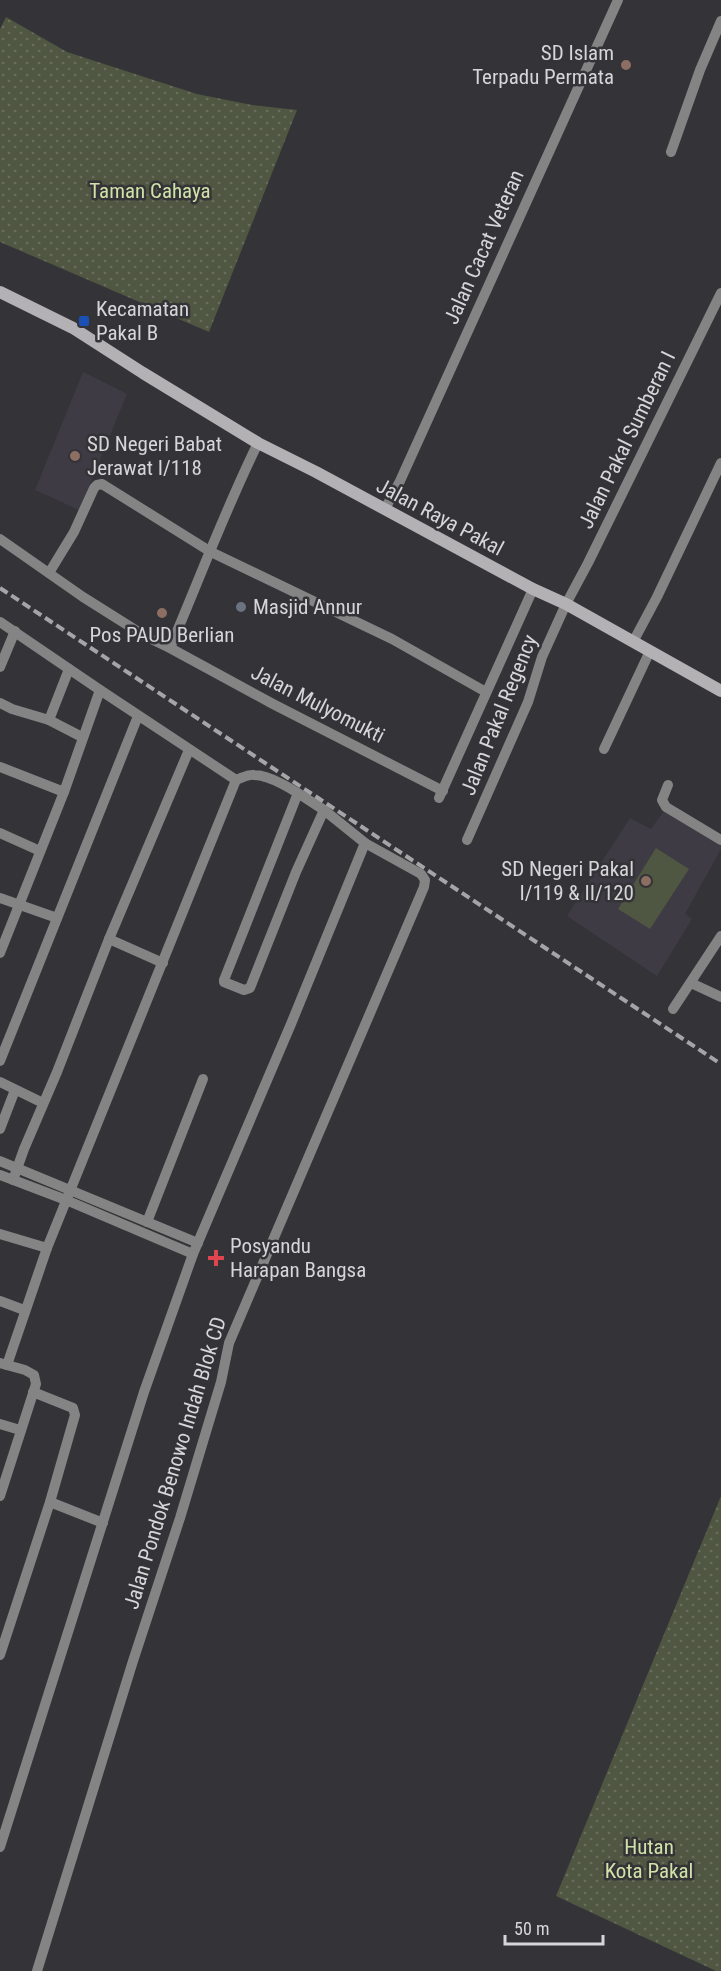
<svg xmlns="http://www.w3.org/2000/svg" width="721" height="1971" font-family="'Roboto Condensed',sans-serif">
<defs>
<pattern id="park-dots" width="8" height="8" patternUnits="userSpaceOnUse" patternTransform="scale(1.5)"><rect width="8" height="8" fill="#4f5641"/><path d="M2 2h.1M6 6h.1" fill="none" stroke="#686d5c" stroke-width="1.8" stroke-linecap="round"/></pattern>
</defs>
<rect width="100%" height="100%" fill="#343337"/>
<g fill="#3e3b45">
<path d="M 83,372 L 127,394 L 79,510 L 35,490 Z"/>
<path d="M 664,811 L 721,843 L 721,849 L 685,914 L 692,919 L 657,976 L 567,916 L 630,818 L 651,829 Z"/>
</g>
<g fill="url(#park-dots)">
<path d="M 6,17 L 67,52 L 197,94 L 252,105 L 297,110 L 209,332 L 0,242 L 0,29 Z"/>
<path d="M 721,1496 L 721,1971 L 716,1971 L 556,1896 Z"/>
</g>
<path fill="#4f5641" d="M 656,848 L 689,869 L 650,929 L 618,909 Z"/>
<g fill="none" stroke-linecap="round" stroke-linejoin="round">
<g stroke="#858485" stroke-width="10">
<path d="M 671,152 L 700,70 L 721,21"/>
<path d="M 385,509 L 400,481 L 618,0"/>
<path d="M 0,539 L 83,597 L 145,636 L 170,648 L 273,704 L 443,791"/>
<path d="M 49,573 L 74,532 L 94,488 L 97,485 L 102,484 L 211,552 L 392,639 L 486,692"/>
<path d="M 0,622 L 100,690 L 236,780"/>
<path d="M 633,642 L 657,597 L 721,463"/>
<path d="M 170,648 C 199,580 225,510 258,443"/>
<path d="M 0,667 L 15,631"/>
<path d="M 69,669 L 49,720 L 82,737"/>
<path d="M 0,703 L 12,709 L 49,720"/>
<path d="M 604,749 L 650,651"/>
<path d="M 0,767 L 64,792"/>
<path d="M 236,780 C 242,778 248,774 254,775 C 275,775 306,799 324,810 L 296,872 L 250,988 L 244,990 L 224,982 L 224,980 L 298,793"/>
<path d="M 668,785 L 662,800 L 666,807 L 721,840"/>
<path d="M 439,798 L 533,589"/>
<path d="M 0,833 L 40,851"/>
<path d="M 467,840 L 528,702 L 542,657 L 566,604 L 588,563 L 721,293"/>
<path d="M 0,898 L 57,918"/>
<path d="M 109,939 L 163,963"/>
<path d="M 0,953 L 64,792 L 100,690"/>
<path d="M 691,983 L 721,997"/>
<path d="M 673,1009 L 721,936"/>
<path d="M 0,1061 L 138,716"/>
<path d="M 0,1082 L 43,1103"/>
<path d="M 0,1129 L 15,1090"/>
<path d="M 0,1161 L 198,1243"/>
<path d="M 0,1175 L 66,1200 L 193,1254"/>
<path d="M 13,1180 L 24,1149 L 57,1072 L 109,939 L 189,750"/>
<path d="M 147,1222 L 203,1079"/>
<path d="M 0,1234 L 47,1248"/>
<path d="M 0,1301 L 24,1310"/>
<path d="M 0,1363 L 25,1370 L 34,1375 L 36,1384 L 0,1496"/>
<path d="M 7,1365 L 47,1248 L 236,780"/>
<path d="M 0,1424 L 20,1430"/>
<path d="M 50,1502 L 103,1523"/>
<path d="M 0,1655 L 50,1502 L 75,1415 L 73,1408 L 33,1392"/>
<path d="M 0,1847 L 144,1392 L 193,1254 L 291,1024 L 365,843 L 324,810"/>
<path d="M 37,1971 L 133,1661 L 180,1518 L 221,1382 L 229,1343 L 424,887 L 425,880 L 421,874 L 365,843"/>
</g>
<path stroke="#b3b1b3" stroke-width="12" d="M 0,292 L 73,328 L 143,373 L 258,443 L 316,472 L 533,589 L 566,604 L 721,691"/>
<path stroke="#a5a4a6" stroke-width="4" stroke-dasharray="9 4.5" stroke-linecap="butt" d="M 0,588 L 721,1064"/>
</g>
<g fill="#8d6e63" stroke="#343337" stroke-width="2">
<circle cx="626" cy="65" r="6"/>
<circle cx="75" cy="456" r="6"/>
<circle cx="162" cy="613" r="6"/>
<circle cx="646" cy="881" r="6"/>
</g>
<rect fill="#1a4fb4" stroke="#343337" stroke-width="2" x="78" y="315" width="12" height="12" rx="3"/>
<circle fill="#6b7280" stroke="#343337" stroke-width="2" cx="241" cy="607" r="6"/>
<path fill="#e0444e" stroke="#343337" stroke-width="2" d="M213 1249h6v6h6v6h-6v6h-6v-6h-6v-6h6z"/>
<g text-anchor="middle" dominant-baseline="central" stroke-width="5" stroke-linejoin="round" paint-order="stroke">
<g font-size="21" fill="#d6d5d7" stroke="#343337" text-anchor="start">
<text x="614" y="53" text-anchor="end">SD Islam<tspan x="614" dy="24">Terpadu Permata</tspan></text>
<text x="96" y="309">Kecamatan<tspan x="96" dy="24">Pakal B</tspan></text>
<text x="87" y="444">SD Negeri Babat<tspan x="87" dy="24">Jerawat I/118</tspan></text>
<text x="253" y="607">Masjid Annur</text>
<text x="162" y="635" text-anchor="middle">Pos PAUD Berlian</text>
<text x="634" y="869" text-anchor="end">SD Negeri Pakal<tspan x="634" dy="24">I/119 &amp; II/120</tspan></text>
<text x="230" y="1246">Posyandu<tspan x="230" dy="24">Harapan Bangsa</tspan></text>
</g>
<g font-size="21" fill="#d0e2a7" stroke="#343337">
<text x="150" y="191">Taman Cahaya</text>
<text x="649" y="1847">Hutan<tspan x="649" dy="24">Kota Pakal</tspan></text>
</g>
<g font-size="21" fill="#d6d5d7" stroke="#343337">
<text transform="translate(484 247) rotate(-66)">Jalan Cacat Veteran</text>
<text transform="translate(627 440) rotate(-64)">Jalan Pakal Sumberan I</text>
<text transform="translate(440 517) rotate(28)">Jalan Raya Pakal</text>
<text transform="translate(318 704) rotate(27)">Jalan Mulyomukti</text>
<text transform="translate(499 715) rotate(-68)">Jalan Pakal Regency</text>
<text transform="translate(175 1463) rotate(-73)">Jalan Pondok Benowo Indah Blok CD</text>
</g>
</g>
<path d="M505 1935v9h98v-9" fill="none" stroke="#d6d5d7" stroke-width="3"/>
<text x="514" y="1935" font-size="18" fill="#d6d5d7" stroke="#343337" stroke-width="4.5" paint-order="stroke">50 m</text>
</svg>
